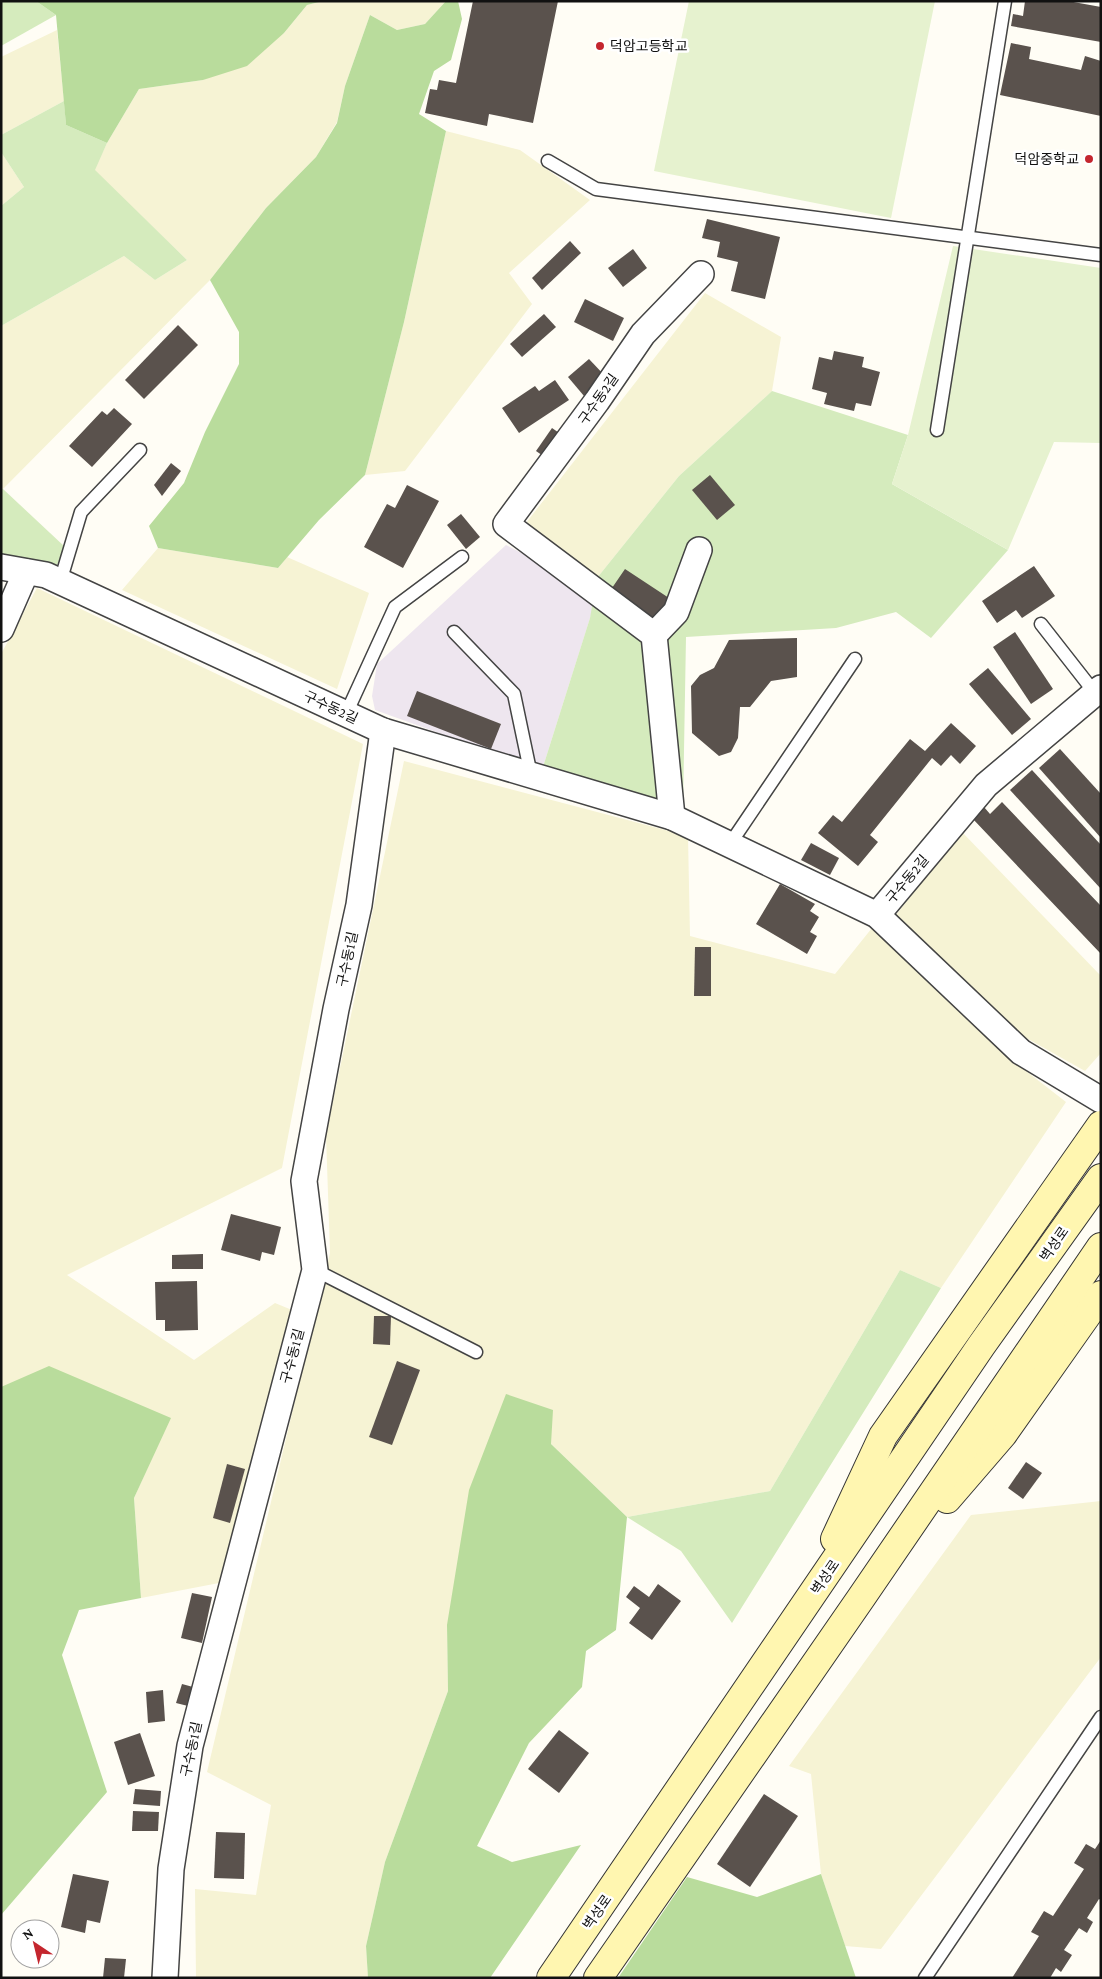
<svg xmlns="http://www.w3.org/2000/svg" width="1102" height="1979" font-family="'Crimson Pro','Noto Sans KR',serif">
<rect width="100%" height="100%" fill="#fffdf5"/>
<path fill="#eee6ef" d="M 506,545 L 598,593 L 542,770 L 375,710 L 372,696 L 377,664 Z"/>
<g fill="#f6f3d4">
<path d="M 323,1 L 446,1 L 425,24 L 397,30 L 370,15 L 345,86 L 337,122 L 316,157 L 266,208 L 210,280 L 3,489 L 1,489 L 1,326 L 124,256 L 155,280 L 187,260 L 94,170 L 107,143 L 139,89 L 203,80 L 284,33 L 307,5 Z"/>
<path d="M 57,30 L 64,101 L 1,135 L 1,57 Z"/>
<path d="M 446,131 L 520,150 L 590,200 L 509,273 L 532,304 L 405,471 L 365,475 L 404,322 Z"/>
<path d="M 1,152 L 24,187 L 1,206 Z"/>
<path d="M 705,293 L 781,337 L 772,391 L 679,476 L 597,578 L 526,523 Z"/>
<path d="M 158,548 L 278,568 L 287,557 L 369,593 L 337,689 L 122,590 Z"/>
<path d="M 37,588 L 363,744 L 282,1168 L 67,1275 L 194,1360 L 275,1303 L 292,1310 L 219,1583 L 141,1598 L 134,1498 L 170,1418 L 1,1387 L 1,654 Z"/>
<path d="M 404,761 L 688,836 L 690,936 L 835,974 L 876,923 L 1004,1054 L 1066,1102 L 941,1288 L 900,1270 L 770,1491 L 627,1517 L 551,1444 L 447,1625 L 448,1691 L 385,1862 L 366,1946 L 368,1978 L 196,1978 L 195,1889 L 256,1895 L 271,1805 L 207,1772 L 330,1253 L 326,1135 Z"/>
<path d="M 961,831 L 1101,976 L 1101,1053 L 1085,1071 L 1021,1035 L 896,915 Z"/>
<path d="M 1101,1501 L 1101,1657 L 881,1949 L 845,1946 L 821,1874 L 811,1774 L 789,1766 L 971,1515 Z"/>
</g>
<g fill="#d5ebbd">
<path d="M 5,1 L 36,1 L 56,15 L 1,46 L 1,3 Z"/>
<path d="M 64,101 L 66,125 L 107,143 L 95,170 L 187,260 L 155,280 L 124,256 L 1,326 L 1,206 L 24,187 L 1,152 L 1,135 Z"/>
<path d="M 772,391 L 908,435 L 892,484 L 1008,550 L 931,638 L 896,612 L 836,628 L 686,637 L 683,808 L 542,770 L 590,618 L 597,578 L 679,476 Z"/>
<path d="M 1,489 L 3,489 L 65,547 L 56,567 L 1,554 Z"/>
<path d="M 900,1270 L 941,1288 L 732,1623 L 681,1551 L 627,1517 L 770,1491 Z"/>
</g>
<g fill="#b9dc9c">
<path d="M 36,1 L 323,1 L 307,5 L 284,33 L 247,66 L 203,80 L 139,89 L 107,143 L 66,125 L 56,15 Z"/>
<path d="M 446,1 L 458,1 L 462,19 L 451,60 L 434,71 L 419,114 L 446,131 L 404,322 L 365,475 L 319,520 L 278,568 L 158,548 L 149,526 L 184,483 L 205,432 L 239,364 L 239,332 L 210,280 L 266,208 L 316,157 L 337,123 L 345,86 L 370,15 L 397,30 L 425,24 Z"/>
<path d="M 49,1366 L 171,1418 L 134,1498 L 141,1598 L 79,1610 L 62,1655 L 107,1792 L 1,1915 L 1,1387 Z"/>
<path d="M 506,1394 L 553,1410 L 551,1444 L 627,1517 L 616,1630 L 586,1651 L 582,1687 L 529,1743 L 477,1846 L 512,1862 L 581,1845 L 490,1978 L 368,1978 L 366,1946 L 385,1862 L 448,1691 L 447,1625 L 469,1490 Z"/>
<path d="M 821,1874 L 856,1978 L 618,1978 L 687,1877 L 757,1897 Z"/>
</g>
<g fill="#e6f2cf">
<path d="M 689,1 L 935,1 L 891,218 L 654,171 Z"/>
<path d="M 953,246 L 1101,268 L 1101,443 L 1054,442 L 1008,550 L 892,484 L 908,435 Z"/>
</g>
<g fill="#5a524d">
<path d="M 473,1 L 558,1 L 533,123 L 489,114 L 487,126 L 425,113 L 430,89 L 437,90 L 439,80 L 456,83 Z"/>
<path d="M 1025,1 L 1068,1 L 1101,7 L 1101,42 L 1011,26 L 1013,14 L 1023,16 Z"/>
<path d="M 1011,43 L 1031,47 L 1029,59 L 1081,70 L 1085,56 L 1101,61 L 1101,116 L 1000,95 Z"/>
<path d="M 707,219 L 780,237 L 765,299 L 731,291 L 738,262 L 717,257 L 720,242 L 702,238 Z"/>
<path d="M 570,241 L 581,253 L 542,290 L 532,278 Z"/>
<path d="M 633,249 L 647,268 L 623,287 L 608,268 Z"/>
<path d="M 585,299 L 624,318 L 613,341 L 574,322 Z"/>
<path d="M 544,314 L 556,327 L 522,357 L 510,344 Z"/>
<path d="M 178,325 L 198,345 L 144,399 L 125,380 Z"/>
<path d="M 834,351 L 864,357 L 862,367 L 880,372 L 871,406 L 856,403 L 854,411 L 824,404 L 827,393 L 812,389 L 819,357 L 832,360 Z"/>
<path d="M 589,359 L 606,377 L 584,396 L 568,377 Z"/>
<path d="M 555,380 L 569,400 L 519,433 L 502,408 L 535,386 L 539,391 Z"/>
<path d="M 114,408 L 132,424 L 92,467 L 69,446 L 102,411 L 107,415 Z"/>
<path d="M 552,428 L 562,435 L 546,458 L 536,451 Z"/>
<path d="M 171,463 L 181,471 L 162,496 L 154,485 Z"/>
<path d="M 710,475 L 735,505 L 717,520 L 692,490 Z"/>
<path d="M 407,485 L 439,501 L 403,568 L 364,547 L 387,504 L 395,508 Z"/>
<path d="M 461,514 L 480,537 L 466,549 L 447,525 Z"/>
<path d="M 1034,566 L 1055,596 L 1022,618 L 1016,610 L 997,623 L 982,601 Z"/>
<path d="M 625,569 L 669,598 L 653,622 L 616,598 L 619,592 L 612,588 Z"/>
<path d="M 1015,632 L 1053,689 L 1031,704 L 993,647 Z"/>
<path d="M 797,638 L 797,677 L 771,681 L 750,707 L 740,707 L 738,738 L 731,752 L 719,756 L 692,733 L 691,686 L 700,675 L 714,668 L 729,640 Z"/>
<path d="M 988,668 L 1031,719 L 1012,735 L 969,684 Z"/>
<path d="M 417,691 L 501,724 L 491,749 L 407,716 Z"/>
<path d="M 951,723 L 976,746 L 960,764 L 951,755 L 941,766 L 932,758 L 870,835 L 878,842 L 858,866 L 818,833 L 833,815 L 842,822 L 910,739 L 925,751 Z"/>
<path d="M 1060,749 L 1101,794 L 1101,838 L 1039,768 Z"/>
<path d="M 1032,770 L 1101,845 L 1101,889 L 1010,790 Z"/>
<path d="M 1002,802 L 1101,906 L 1101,954 L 972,818 L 984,807 L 990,814 Z"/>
<path d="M 811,843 L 839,858 L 830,875 L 801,860 Z"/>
<path d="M 780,884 L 815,904 L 810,911 L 819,917 L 810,932 L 817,936 L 807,954 L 756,924 Z"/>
<path d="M 695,947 L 711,947 L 711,996 L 694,996 Z"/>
<path d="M 231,1214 L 281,1227 L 274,1255 L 262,1252 L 260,1261 L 221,1250 Z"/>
<path d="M 203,1254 L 203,1269 L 172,1269 L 172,1255 Z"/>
<path d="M 197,1281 L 198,1330 L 165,1331 L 165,1320 L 156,1320 L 155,1282 Z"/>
<path d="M 374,1316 L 391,1316 L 390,1345 L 373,1344 Z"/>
<path d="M 397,1361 L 420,1370 L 392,1445 L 369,1437 Z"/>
<path d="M 1026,1462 L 1042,1473 L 1023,1499 L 1008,1488 Z"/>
<path d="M 227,1464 L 245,1469 L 230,1523 L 213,1518 Z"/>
<path d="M 658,1584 L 681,1601 L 652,1640 L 629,1623 L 640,1608 L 626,1597 L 634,1586 L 649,1597 Z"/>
<path d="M 192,1593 L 212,1597 L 202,1643 L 181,1638 Z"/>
<path d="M 182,1684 L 193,1687 L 188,1706 L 176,1703 Z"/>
<path d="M 163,1690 L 165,1721 L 148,1723 L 146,1692 Z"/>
<path d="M 559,1730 L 589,1753 L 559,1793 L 528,1769 Z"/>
<path d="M 140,1733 L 155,1776 L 128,1785 L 114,1742 Z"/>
<path d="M 135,1789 L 161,1791 L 160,1806 L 133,1804 Z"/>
<path d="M 764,1794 L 798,1816 L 750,1887 L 717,1864 Z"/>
<path d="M 133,1811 L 159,1812 L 158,1831 L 132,1831 Z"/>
<path d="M 216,1832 L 245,1833 L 244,1879 L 214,1878 Z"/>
<path d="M 1101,1840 L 1101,1900 L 1099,1899 L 1087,1918 L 1093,1922 L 1087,1933 L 1079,1928 L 1064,1950 L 1072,1955 L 1061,1972 L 1056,1968 L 1050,1978 L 1012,1978 L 1039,1936 L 1031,1932 L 1044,1911 L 1053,1916 L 1084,1869 L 1074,1863 L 1086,1844 L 1095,1849 Z"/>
<path d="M 73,1874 L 109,1881 L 100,1923 L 87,1920 L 85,1933 L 61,1927 Z"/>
<path d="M 105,1958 L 126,1959 L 124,1978 L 103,1978 Z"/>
</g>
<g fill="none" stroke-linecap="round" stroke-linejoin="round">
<g stroke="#444" stroke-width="15">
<g id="service">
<path d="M 548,161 L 596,189 L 1101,255"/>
<path d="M 937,430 L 1005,1"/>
<path d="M 60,582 L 81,512 L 140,450"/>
<path d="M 1041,624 L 1095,693"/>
<path d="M 454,632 L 514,694 L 531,775"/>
<path d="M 346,714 L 395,607 L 462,557"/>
<path d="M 730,844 L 855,659"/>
<path d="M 315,1270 L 476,1352"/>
<path d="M 925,1978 L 1101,1717"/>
</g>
</g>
<g stroke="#444" stroke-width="28">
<g id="minor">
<path d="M 1,567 L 46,575 L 383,731 L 672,817 L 877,915 L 1021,1052 L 1101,1100"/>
<path d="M 1,629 L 26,572"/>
<path d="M 654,635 L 676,612 L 699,550"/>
<path d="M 672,817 L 654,635 L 506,524 L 597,401 L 643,334 L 701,274"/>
<path d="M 877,915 L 986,785 L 1101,688"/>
<path d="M 165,1978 L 171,1869 L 190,1746 L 315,1270 L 304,1181 L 336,1009 L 359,905 L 383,731"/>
</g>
</g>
<g stroke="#333" stroke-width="30">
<g id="secondary">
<path d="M 947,1499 L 1003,1434 L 1101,1295"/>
<path d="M 835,1539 L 883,1436 L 1101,1125"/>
<path d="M 551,1978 L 981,1346 L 1101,1178"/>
<path d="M 598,1978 L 861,1598 L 1101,1247"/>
</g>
</g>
<use href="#service" stroke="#fff" stroke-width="12"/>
<use href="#minor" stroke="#fff" stroke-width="25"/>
<use href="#secondary" stroke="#fff6b0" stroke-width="28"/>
</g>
<g fill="#c4262e" stroke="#fff" stroke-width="2">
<circle cx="600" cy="46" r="5"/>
<circle cx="1089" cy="159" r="5"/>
</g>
<g text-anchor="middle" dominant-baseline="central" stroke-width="5" stroke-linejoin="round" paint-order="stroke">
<g font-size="14" fill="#111" stroke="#fff" text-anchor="start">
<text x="610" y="46">덕암고등학교</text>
<text x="1079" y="159" text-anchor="end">덕암중학교</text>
</g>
<g font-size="14" fill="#111" stroke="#fff">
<text transform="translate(598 399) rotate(-55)">구수동2길</text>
<text transform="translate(331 707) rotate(25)">구수동2길</text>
<text transform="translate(907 879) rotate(-50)">구수동2길</text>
<text transform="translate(347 959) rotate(-78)">구수동1길</text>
<text transform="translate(1054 1244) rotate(-55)">벽성로</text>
<text transform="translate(292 1356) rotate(-75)">구수동1길</text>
<text transform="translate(825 1577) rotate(-56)">벽성로</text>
<text transform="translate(191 1749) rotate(-78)">구수동1길</text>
<text transform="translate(597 1912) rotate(-55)">벽성로</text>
</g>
</g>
<rect width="1102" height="1979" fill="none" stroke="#111111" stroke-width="5"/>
<g transform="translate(35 1944) rotate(325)"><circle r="24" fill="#ffffff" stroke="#a0a0a0"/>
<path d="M0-4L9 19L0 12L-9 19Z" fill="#c4262e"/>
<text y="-8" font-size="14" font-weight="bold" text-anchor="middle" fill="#111111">N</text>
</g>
</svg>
